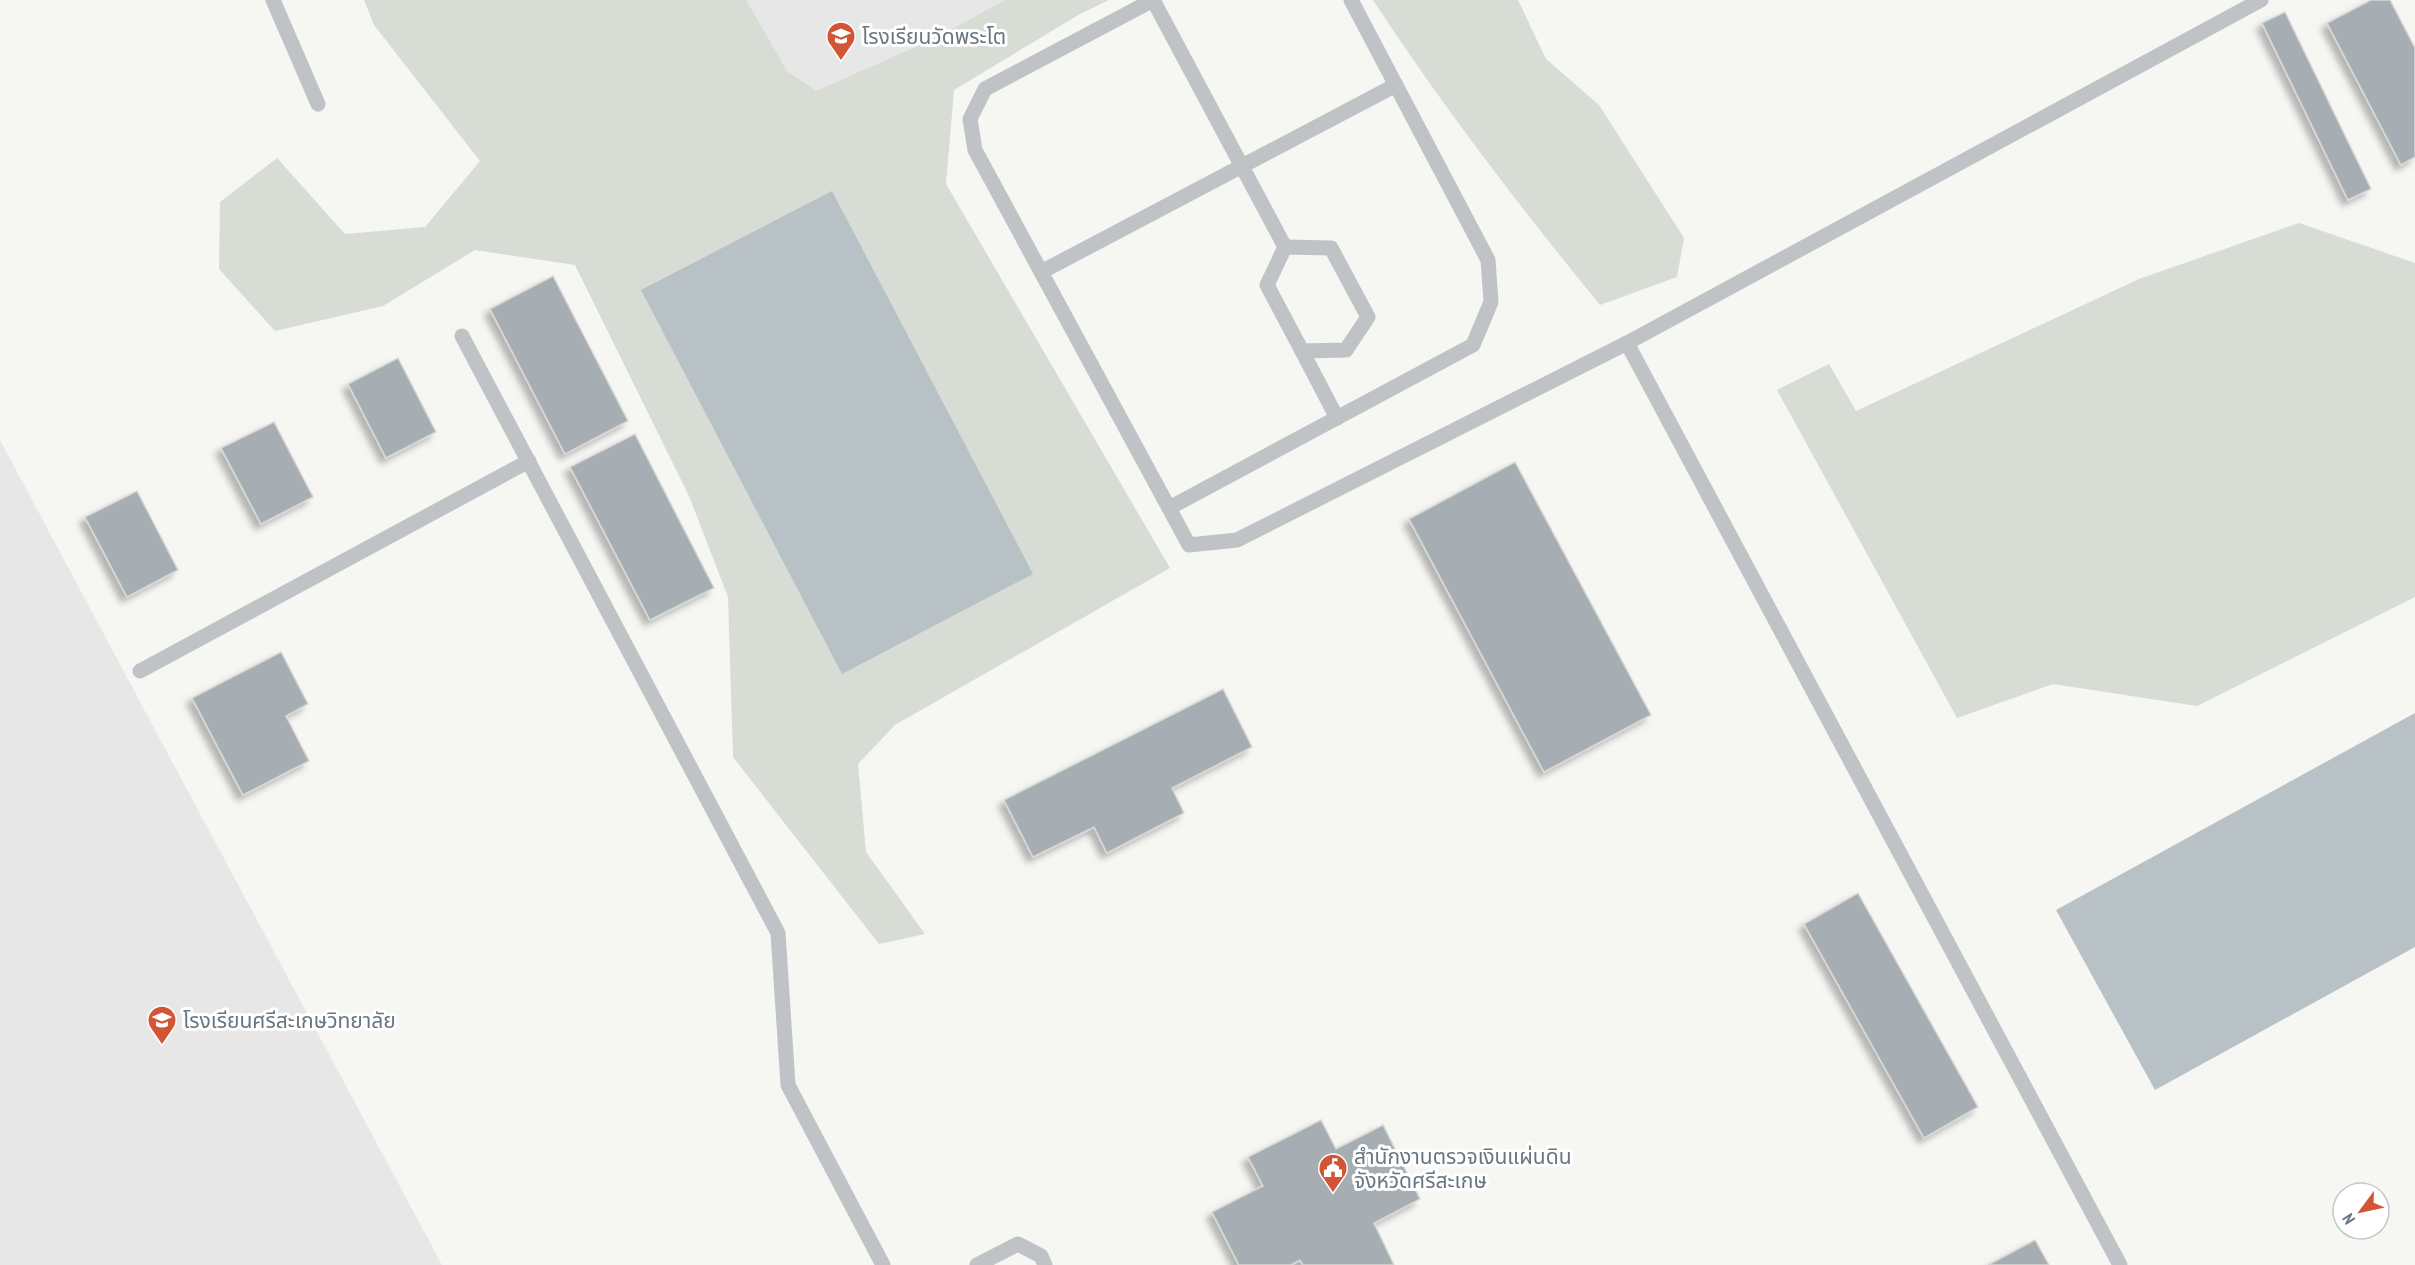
<svg xmlns="http://www.w3.org/2000/svg" width="2415" height="1265" font-family="'PT Sans Narrow','Noto Sans Thai',sans-serif">
<defs>
<filter id="shadow"><feDropShadow dx="-5.5" dy="5.5" stdDeviation="3" flood-color="#0004"/></filter>
</defs>
<rect width="100%" height="100%" fill="#f6f6f3"/>
<g fill="#e6e7e6">
<path d="M 729,0 L 1034,0 L 800,124 Z"/>
<path d="M 0,440 L 139,700 L 442,1265 L 0,1265 Z"/>
</g>
<g fill="#d7dcd4">
<path d="M 364,0 L 746,0 L 787,71 L 816,91 L 934,39 L 1005,0 L 1109,0 L 1080,14 L 954,90 L 946,184 L 1170,568 L 895,725 L 858,764 L 866,852 L 925,934 L 879,944 L 733,757 L 728,597 L 689,496 L 575,265 L 475,250 L 383,306 L 275,331 L 219,269 L 220,202 L 277,158 L 345,234 L 425,227 L 480,161 L 374,25 Z"/>
<path d="M 1373,0 L 1518,0 L 1546,59 L 1599,105 L 1684,238 L 1677,277 L 1600,305 C 1520,207 1443,107 1373,0 Z"/>
<path d="M 2299,223 L 2415,263 L 2415,597 L 2197,706 L 2053,684 L 1957,718 L 1777,390 L 1829,364 L 1856,411 L 2139,279 Z"/>
</g>
<g fill="#b8c2c6">
<path d="M 832,191 L 1033,574 L 842,674 L 641,290 Z"/>
<path d="M 2415,713 L 2415,947 L 2155,1090 L 2056,910 Z"/>
</g>
<g fill="#a7aeb3" stroke="#d7d7d5" stroke-width="1.5" filter="url(#shadow)">
<path d="M 2371,0 L 2390,0 L 2415,48 L 2415,157 L 2401,165 L 2327,23 Z"/>
<path d="M 2285,12 L 2371,189 L 2348,200 L 2262,23 Z"/>
<path d="M 553,276 L 628,421 L 565,454 L 490,309 Z"/>
<path d="M 398,358 L 436,432 L 386,458 L 348,384 Z"/>
<path d="M 274,422 L 313,497 L 261,524 L 221,448 Z"/>
<path d="M 635,434 L 714,588 L 650,620 L 570,467 Z"/>
<path d="M 1515,462 L 1651,715 L 1544,772 L 1409,519 Z"/>
<path d="M 137,491 L 178,570 L 127,597 L 85,517 Z"/>
<path d="M 281,652 L 308,704 L 286,716 L 309,761 L 243,795 L 192,698 Z"/>
<path d="M 1223,689 L 1252,747 L 1172,788 L 1184,813 L 1107,853 L 1094,827 L 1033,857 L 1004,800 Z"/>
<path d="M 1858,893 L 1978,1107 L 1924,1138 L 1804,924 Z"/>
<path d="M 1321,1120 L 1336,1149 L 1383,1125 L 1420,1199 L 1374,1223 L 1394,1265 L 1303,1265 L 1300,1260 L 1291,1265 L 1239,1265 L 1212,1212 L 1263,1186 L 1248,1157 Z"/>
<path d="M 2035,1240 L 2049,1265 L 1988,1265 Z"/>
</g>
<g fill="none" stroke-linecap="round" stroke-linejoin="round">
<g stroke="#bfc3c6" stroke-width="15">
<path d="M 273,0 L 318,104"/>
<path d="M 1153,0 L 985,89 L 970,119 L 975,150 L 1189,545 L 1237,540 L 1627,343 L 2120,1265"/>
<path d="M 1153,0 L 1285,247"/>
<path d="M 1285,247 L 1331,248 L 1368,317 L 1346,350 L 1302,351 L 1267,285 Z"/>
<path d="M 1041,272 L 1396,85"/>
<path d="M 462,336 L 778,933 L 788,1085 L 883,1265"/>
<path d="M 1627,343 L 2261,0"/>
<path d="M 1302,351 L 1337,418"/>
<path d="M 1169,508 L 1473,345 L 1491,302 L 1488,260 L 1351,0"/>
<path d="M 140,671 L 529,461"/>
<path d="M 977,1265 L 1018,1244 L 1041,1256 L 1045,1265"/>
</g>
</g>
<defs>
<g id="school-pin" transform="scale(1.5)"><path d="M0 17L-7.5 6A9.5 9.5 0 1 1 7.5 6Z" fill="#d25636" stroke="#fff"/><path d="M0-5L7-2L0 1L-7-2ZM-4 1L0 2.5L4 1V4Q0 6-4 4Z" fill="#fff"/></g>
<g id="civic-pin" transform="scale(1.5)"><path d="M0 17L-7.5 6A9.5 9.5 0 1 1 7.5 6Z" fill="#d25636" stroke="#fff"/><path d="M-.6-6.5H3V-4.5H.6V-3L4-1V1h2V6H-6V1h2V-1L-.6-3ZM-1.2 2.5V6h2.4V2.5Z" fill="#fff"/></g>
</defs>
<g fill-rule="evenodd">
<use href="#school-pin" x="841" y="36"/>
<use href="#school-pin" x="162" y="1020"/>
<use href="#civic-pin" x="1333" y="1168"/>
</g>
<g text-anchor="middle" dominant-baseline="central" stroke-width="6" stroke-linejoin="round" paint-order="stroke">
<g font-size="21" fill="#677681" stroke="#fff" text-anchor="start">
<text x="862" y="36">โรงเรียนวัดพระโต</text>
<text x="183" y="1020">โรงเรียนศรีสะเกษวิทยาลัย</text>
<text x="1354" y="1156">สำนักงานตรวจเงินแผ่นดิน<tspan x="1354" dy="24">จังหวัดศรีสะเกษ</tspan></text>
</g>
</g>
<g transform="translate(2361 1211) rotate(237)"><circle r="28" fill="#ffffff" stroke="#c2c8cd" stroke-width="1.5"/>
<path d="M0-4.5L10 22L0 15L-10 22Z" fill="#d25636"/>
<text y="-9" font-size="16" font-weight="bold" text-anchor="middle" fill="#677681">N</text>
</g>
</svg>
